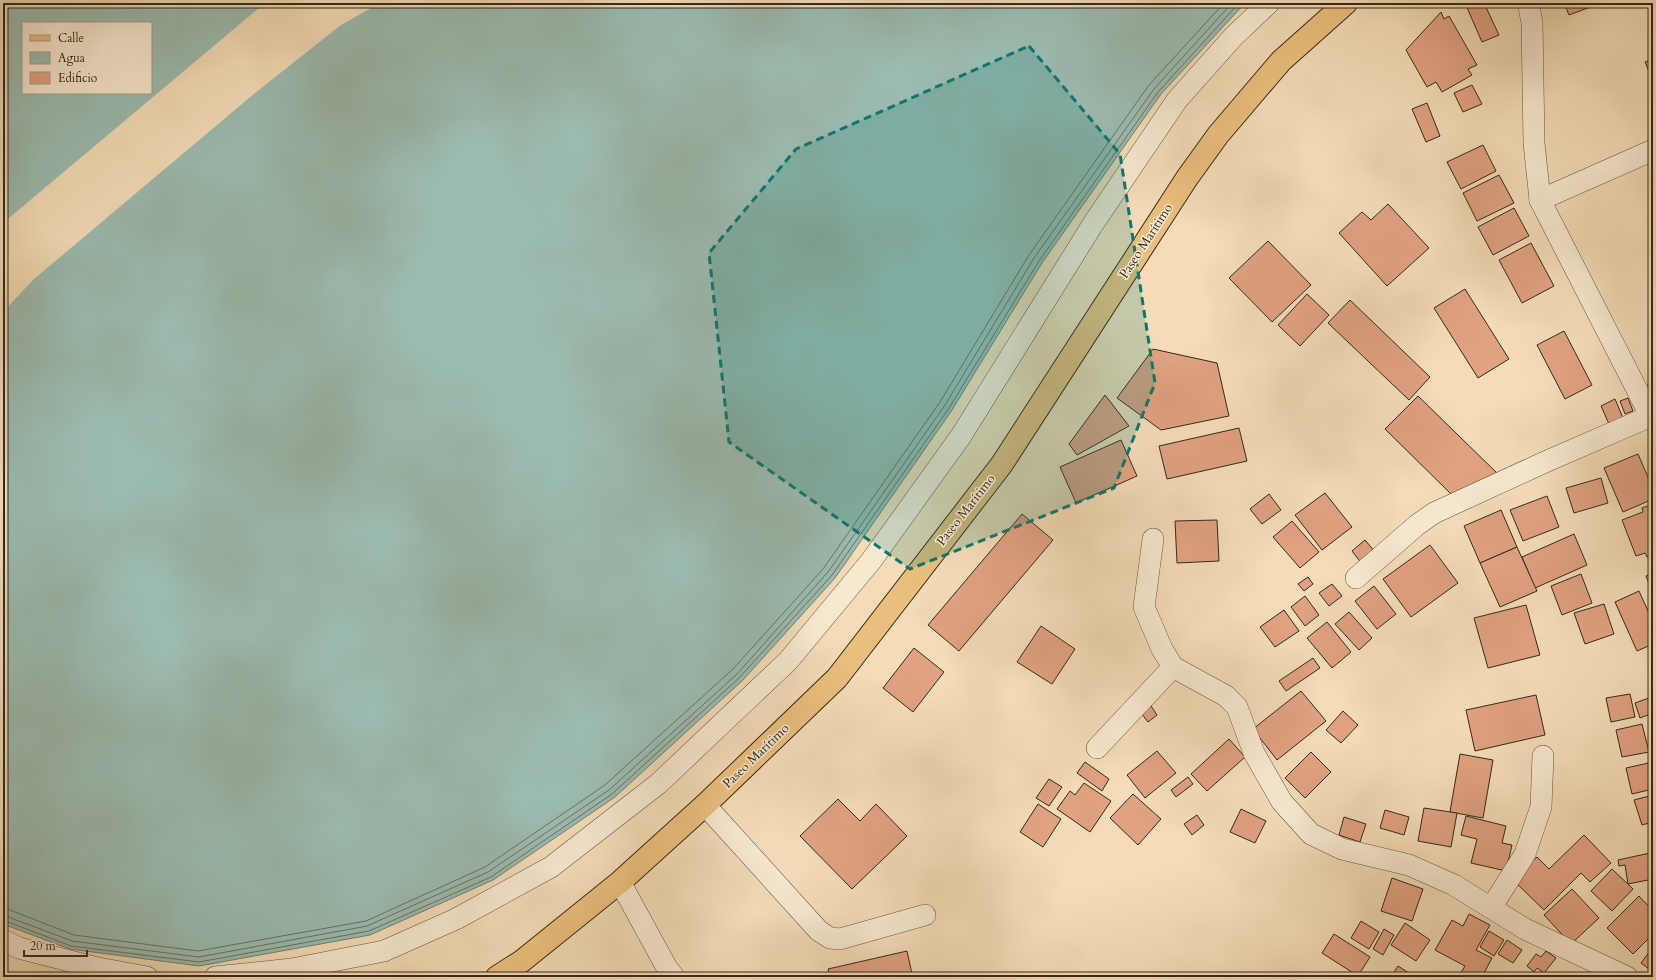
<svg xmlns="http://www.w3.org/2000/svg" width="1656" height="980" font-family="Cardo,serif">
<rect width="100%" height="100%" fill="#f3dcb7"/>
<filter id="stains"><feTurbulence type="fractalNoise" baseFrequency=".005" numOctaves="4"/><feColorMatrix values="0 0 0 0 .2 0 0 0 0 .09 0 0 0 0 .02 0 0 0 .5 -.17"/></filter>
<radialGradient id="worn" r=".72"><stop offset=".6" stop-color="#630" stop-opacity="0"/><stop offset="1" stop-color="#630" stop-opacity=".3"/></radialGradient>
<path fill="#9bbbb0" stroke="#728174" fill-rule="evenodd" d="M 3,3 L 1245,3 L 1161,94 L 1042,263 L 952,410 L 835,578 L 743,680 L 615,797 L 493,880 L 370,935 L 199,966 L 70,949 L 3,924 ZM 23,23 L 151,23 L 151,93 L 23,93 Z"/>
<path fill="#f3dcb7" d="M 265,3 L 380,3 L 341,25 L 255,93 L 34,279 L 3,312 L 3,223 Z"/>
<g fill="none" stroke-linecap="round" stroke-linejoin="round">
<g stroke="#687265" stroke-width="1">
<path d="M 3,909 L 10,910 L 74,935 L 198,951 L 366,921 L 485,867 L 605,785 L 733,669 L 823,569 L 940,402 L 1029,255 L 1149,85 L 1224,3"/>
<path d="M 3,915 L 72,941 L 199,957 L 367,926 L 488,872 L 609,790 L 737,674 L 828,572 L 945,405 L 1034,258 L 1154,89 L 1232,3"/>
<path d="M 3,920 L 71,946 L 199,962 L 369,931 L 491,877 L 612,794 L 740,677 L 832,575 L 949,408 L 1039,261 L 1158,92 L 1239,3"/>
</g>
</g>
<g fill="#e0a281" stroke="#35291a">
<path d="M 1465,3 L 1484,3 L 1499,35 L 1482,42 Z"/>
<path d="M 1564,3 L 1601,3 L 1569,15 Z"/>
<path d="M 1441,12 L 1444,19 L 1449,16 L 1477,65 L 1468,69 L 1472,75 L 1442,92 L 1436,82 L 1427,87 L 1406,50 Z"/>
<path d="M 1653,59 L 1653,81 L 1645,62 Z"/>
<path d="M 1472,85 L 1482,104 L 1463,112 L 1454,93 Z"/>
<path d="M 1427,103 L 1440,136 L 1426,142 L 1412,109 Z"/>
<path d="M 1483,145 L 1496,171 L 1461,189 L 1447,162 Z"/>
<path d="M 1499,175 L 1514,203 L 1477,221 L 1463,193 Z"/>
<path d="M 1388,204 L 1429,248 L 1387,286 L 1339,233 L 1362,212 L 1371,220 Z"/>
<path d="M 1514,208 L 1529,236 L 1493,255 L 1478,227 Z"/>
<path d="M 1268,241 L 1311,285 L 1272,322 L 1229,278 Z"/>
<path d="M 1531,243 L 1554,286 L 1522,303 L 1499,260 Z"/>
<path d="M 1465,289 L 1509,359 L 1478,378 L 1434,308 Z"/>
<path d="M 1307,294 L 1329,315 L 1300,346 L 1278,325 Z"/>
<path d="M 1350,300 L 1430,377 L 1409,400 L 1328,323 Z"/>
<path d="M 1564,331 L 1592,385 L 1565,399 L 1537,345 Z"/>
<path d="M 1153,349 L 1217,363 L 1229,416 L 1161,430 L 1117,398 Z"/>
<path d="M 1653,384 L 1653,401 L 1646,386 Z"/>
<path d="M 1105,395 L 1129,426 L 1077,455 L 1069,444 Z"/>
<path d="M 1418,396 L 1498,474 L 1451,494 L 1385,429 Z"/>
<path d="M 1628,398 L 1633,411 L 1625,414 L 1620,401 Z"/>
<path d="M 1615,399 L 1623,418 L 1609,424 L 1601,406 Z"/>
<path d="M 1239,428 L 1247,461 L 1167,479 L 1159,446 Z"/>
<path d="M 1121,440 L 1137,476 L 1076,503 L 1060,467 Z"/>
<path d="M 1638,454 L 1653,489 L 1653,499 L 1623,512 L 1604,468 Z"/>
<path d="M 1601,478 L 1608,503 L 1574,513 L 1566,488 Z"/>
<path d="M 1325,493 L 1352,527 L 1322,550 L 1295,515 Z"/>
<path d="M 1269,494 L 1281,510 L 1262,524 L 1250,509 Z"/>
<path d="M 1547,496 L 1559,527 L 1523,541 L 1510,510 Z"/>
<path d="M 1653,504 L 1653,555 L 1647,557 L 1645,553 L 1636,556 L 1622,520 L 1643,512 L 1642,508 Z"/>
<path d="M 1501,510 L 1517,547 L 1480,563 L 1464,526 Z"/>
<path d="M 1022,514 L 1053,540 L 959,651 L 928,625 Z"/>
<path d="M 1217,520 L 1219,561 L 1177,563 L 1175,521 Z"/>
<path d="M 1292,521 L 1319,552 L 1300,568 L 1273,537 Z"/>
<path d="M 1574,534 L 1587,565 L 1535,588 L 1522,557 Z"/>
<path d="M 1365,540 L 1376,553 L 1362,564 L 1352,551 Z"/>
<path d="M 1430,545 L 1458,583 L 1411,617 L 1383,579 Z"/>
<path d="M 1517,547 L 1537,591 L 1500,607 L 1480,563 Z"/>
<path d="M 1653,573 L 1653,593 L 1646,576 Z"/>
<path d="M 1581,574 L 1592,603 L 1562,615 L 1551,586 Z"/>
<path d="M 1308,577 L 1313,584 L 1304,591 L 1298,584 Z"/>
<path d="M 1332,584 L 1342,596 L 1329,606 L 1319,593 Z"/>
<path d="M 1374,586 L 1396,614 L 1377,629 L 1355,601 Z"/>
<path d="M 1639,591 L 1653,622 L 1653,644 L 1637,651 L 1615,602 Z"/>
<path d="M 1305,596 L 1319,615 L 1305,626 L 1291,607 Z"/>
<path d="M 1604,604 L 1614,634 L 1585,644 L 1574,613 Z"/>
<path d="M 1526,605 L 1540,655 L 1488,668 L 1474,618 Z"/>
<path d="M 1284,610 L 1299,631 L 1275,647 L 1260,627 Z"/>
<path d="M 1349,612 L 1372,638 L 1359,650 L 1335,624 Z"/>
<path d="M 1327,622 L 1351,652 L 1332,668 L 1307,638 Z"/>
<path d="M 1041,626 L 1075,649 L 1052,684 L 1017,662 Z"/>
<path d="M 914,648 L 944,672 L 913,712 L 883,688 Z"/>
<path d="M 1313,658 L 1320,668 L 1286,691 L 1279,681 Z"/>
<path d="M 1301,691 L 1326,721 L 1277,760 L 1253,729 Z"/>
<path d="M 1630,694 L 1635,717 L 1611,722 L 1606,698 Z"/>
<path d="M 1536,695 L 1545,735 L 1475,751 L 1466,710 Z"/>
<path d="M 1649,698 L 1653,707 L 1653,713 L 1640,718 L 1635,703 Z"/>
<path d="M 1151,706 L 1157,715 L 1148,722 L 1141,713 Z"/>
<path d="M 1343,711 L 1358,725 L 1341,743 L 1326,730 Z"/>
<path d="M 1642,724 L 1649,752 L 1622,757 L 1616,730 Z"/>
<path d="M 1229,739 L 1245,757 L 1207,791 L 1191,774 Z"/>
<path d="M 1157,751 L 1176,773 L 1145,798 L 1127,775 Z"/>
<path d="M 1311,752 L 1331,772 L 1305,798 L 1285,778 Z"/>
<path d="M 1460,754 L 1493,760 L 1483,818 L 1450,812 Z"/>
<path d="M 1085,762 L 1109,779 L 1102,791 L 1077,773 Z"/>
<path d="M 1653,762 L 1653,789 L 1632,794 L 1626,768 Z"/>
<path d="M 1188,777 L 1193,784 L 1176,797 L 1171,790 Z"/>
<path d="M 1049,779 L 1062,787 L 1049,806 L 1036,798 Z"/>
<path d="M 1084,783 L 1111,801 L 1090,832 L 1057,809 L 1070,791 L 1075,795 Z"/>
<path d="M 1133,794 L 1161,819 L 1138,845 L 1110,818 Z"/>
<path d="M 1653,795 L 1653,822 L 1642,825 L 1634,800 Z"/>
<path d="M 838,799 L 860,821 L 876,804 L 907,836 L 852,889 L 800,836 Z"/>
<path d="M 1038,804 L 1061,819 L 1043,847 L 1020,832 Z"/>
<path d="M 1424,808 L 1457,813 L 1451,847 L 1418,841 Z"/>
<path d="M 1241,809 L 1266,821 L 1255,843 L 1230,832 Z"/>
<path d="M 1385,810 L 1409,817 L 1404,835 L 1380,828 Z"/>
<path d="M 1197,815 L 1204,825 L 1192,835 L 1184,824 Z"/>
<path d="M 1466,816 L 1506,826 L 1502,843 L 1512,845 L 1506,871 L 1471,863 L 1477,839 L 1461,835 Z"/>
<path d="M 1344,817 L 1366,824 L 1360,842 L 1339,835 Z"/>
<path d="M 1584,835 L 1611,863 L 1590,882 L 1581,873 L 1544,910 L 1513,880 L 1537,857 L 1549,869 Z"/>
<path d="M 1650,853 L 1653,867 L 1653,879 L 1628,884 L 1625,865 L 1619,866 L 1618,860 Z"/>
<path d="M 1612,869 L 1633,889 L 1612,911 L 1591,891 Z"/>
<path d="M 1392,878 L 1423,889 L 1412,921 L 1381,911 Z"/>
<path d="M 1572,889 L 1599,918 L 1571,944 L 1544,915 Z"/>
<path d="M 1639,896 L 1653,911 L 1653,934 L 1633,954 L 1607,928 Z"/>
<path d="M 1469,914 L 1490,925 L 1476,950 L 1492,958 L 1482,977 L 1467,977 L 1460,974 L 1465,966 L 1435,950 L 1452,920 L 1463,926 Z"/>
<path d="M 1361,921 L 1379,932 L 1369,949 L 1351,938 Z"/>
<path d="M 1405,923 L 1430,940 L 1416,961 L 1391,945 Z"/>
<path d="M 1384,929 L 1394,935 L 1383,955 L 1373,949 Z"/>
<path d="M 1489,931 L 1504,940 L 1494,956 L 1480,947 Z"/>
<path d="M 1334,934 L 1370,957 L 1358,976 L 1322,953 Z"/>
<path d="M 1507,940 L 1522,950 L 1513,963 L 1498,954 Z"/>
<path d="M 1653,947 L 1653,972 L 1641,963 Z"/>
<path d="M 907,951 L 912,974 L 899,977 L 830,977 L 828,969 Z"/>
<path d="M 1546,951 L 1556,958 L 1544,973 L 1537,968 L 1534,972 L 1527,966 L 1536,954 L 1541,957 Z"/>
<path d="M 1398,966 L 1412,975 L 1411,977 L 1391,977 Z"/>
</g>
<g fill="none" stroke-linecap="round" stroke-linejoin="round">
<g stroke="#645641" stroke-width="22">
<g id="minor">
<path d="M 1528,3 L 1532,22 L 1534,143 L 1540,200 L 1653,421"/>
<path d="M 1540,200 L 1653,150"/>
<path d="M 1153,539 L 1144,607 L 1162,649 L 1173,667 L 1226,696 L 1237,707 L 1254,753 L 1282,802 L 1311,834 L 1342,849 L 1409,865 L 1454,885 L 1525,929 L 1627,977"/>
<path d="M 1356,578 L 1417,525 L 1434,513 L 1545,462 L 1651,416"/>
<path d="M 1097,748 L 1173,667"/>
<path d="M 705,805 L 819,931 L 830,938 L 840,939 L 925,915"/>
<path d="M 620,882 L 667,968 L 674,977"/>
<path d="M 1491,908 L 1525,854 L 1541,807 L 1543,756"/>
<path d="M 3,940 L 19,948 L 93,967 L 147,977"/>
<path d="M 215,977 L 292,969 L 384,951 L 456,919 L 551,867 L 658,784 L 788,661 L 871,561 L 961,436 L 1093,224 L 1177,100 L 1234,36 L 1269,3"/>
</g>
</g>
<g stroke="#35291a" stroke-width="24">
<path id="major" d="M 497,977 L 522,961 L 620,882 L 705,805 L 837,678 L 1002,464 L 1187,178 L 1218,135 L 1281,61 L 1346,3"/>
</g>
<use href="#minor" stroke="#f7e8d0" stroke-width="21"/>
<use href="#major" stroke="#eabe7c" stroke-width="22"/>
</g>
<path fill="#0f766e" fill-opacity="0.2" stroke="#0f766e" stroke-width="3" stroke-dasharray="8 5" stroke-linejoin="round" d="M 1029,46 L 1120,154 L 1155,383 L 1114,488 L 910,569 L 729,442 L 709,253 L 796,149 Z"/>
<g text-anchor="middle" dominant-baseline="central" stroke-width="3" stroke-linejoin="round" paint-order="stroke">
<g font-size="13" fill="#35291a" stroke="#f7e8d0">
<text transform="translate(1146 241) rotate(-57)">Paseo Marítimo</text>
<text transform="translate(966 510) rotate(-52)">Paseo Marítimo</text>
<text transform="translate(756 756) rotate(-44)">Paseo Marítimo</text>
</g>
</g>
<rect width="1656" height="980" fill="none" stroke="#f3dcb7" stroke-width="16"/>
<rect x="4" y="4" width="1648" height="972" fill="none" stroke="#35291a" stroke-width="2"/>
<rect x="8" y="8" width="1640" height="964" fill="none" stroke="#35291a"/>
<rect x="22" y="22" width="130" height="72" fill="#f7e8d0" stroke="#a99c87"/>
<rect x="30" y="35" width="20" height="6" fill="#eabe7c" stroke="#a99c87"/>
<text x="58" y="42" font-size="12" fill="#35291a">Calle</text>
<rect x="30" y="52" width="20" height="12" fill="#9bbbb0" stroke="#a99c87"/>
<text x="58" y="62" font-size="12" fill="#35291a">Agua</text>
<rect x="30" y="72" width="20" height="12" fill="#e0a281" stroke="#a99c87"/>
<text x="58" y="82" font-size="12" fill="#35291a">Edificio</text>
<path d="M24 950v6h63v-6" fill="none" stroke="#35291a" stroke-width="2"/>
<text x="30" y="950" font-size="12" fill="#35291a" stroke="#f7e8d0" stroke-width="3" paint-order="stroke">20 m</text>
<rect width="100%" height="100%" filter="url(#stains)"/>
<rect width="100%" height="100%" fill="url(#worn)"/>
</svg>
